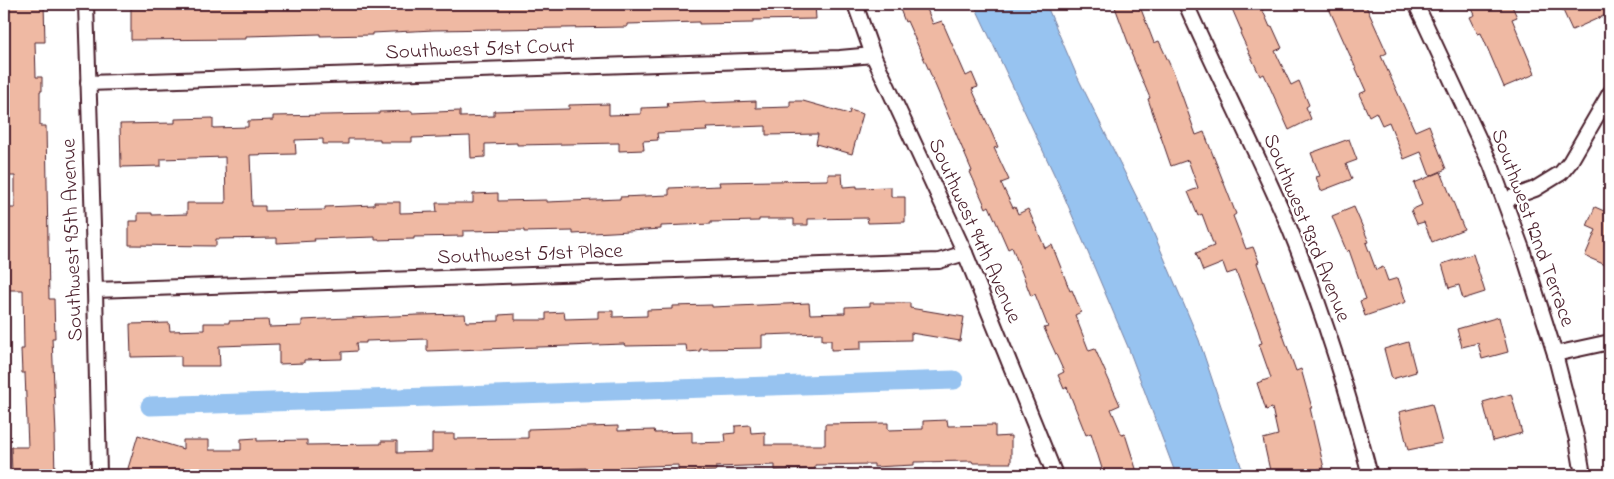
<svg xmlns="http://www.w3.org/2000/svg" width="1614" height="479" font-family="'Indie Flower',sans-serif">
<rect width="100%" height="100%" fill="#fff"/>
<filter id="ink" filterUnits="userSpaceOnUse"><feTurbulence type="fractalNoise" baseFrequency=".02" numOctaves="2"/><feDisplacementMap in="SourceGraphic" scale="10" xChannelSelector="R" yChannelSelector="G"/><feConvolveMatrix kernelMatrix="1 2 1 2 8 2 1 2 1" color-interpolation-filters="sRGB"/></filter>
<g filter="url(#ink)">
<path fill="#97c3f0" stroke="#7881a1" d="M 974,4 L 1046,4 L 1077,76 L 1148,220 L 1199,340 L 1243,472 L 1242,475 L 1176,475 L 1128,347 L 1061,189 Z"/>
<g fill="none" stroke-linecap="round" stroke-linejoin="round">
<path stroke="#97c3f0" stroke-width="19" d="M 150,406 L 954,380"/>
</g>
<g fill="#efb9a3" stroke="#4a1f2b">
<path d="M 4,4 L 44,4 L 45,42 L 35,42 L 36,77 L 42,77 L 42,91 L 40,91 L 40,126 L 46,126 L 49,299 L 54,299 L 55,338 L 52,338 L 56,435 L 54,435 L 55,475 L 12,475 L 11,447 L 28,447 L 25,373 L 22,373 L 21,349 L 24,349 L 23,290 L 6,290 L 4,208 L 15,208 L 15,176 L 4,176 L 4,153 L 7,153 L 5,78 L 4,78 Z"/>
<path d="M 131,4 L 309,4 L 309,5 L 379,4 L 815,4 L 816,19 L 753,20 L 753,23 L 699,24 L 699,22 L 627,24 L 627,27 L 434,30 L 372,33 L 372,35 L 320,36 L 320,34 L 246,36 L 246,39 L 131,40 Z"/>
<path d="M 898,4 L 925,4 L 933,24 L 942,21 L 966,76 L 972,73 L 978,87 L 972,89 L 998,147 L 994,148 L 1009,180 L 1001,183 L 1013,208 L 1015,207 L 1018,214 L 1028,209 L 1045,248 L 1052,245 L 1070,291 L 1072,290 L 1081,312 L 1075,315 L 1089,351 L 1095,349 L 1120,405 L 1111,409 L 1122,435 L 1125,434 L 1138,475 L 1104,475 L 1091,433 L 1086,435 L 1067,387 L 1064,389 L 1058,375 L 1064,372 L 1044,328 L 1048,327 L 1035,294 L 1031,296 L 1012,247 L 1008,249 L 989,206 L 986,208 L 970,172 L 972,171 L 928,68 L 907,21 L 905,22 Z"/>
<path d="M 1124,4 L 1139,4 L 1154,43 L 1159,41 L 1175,76 L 1196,135 L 1204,132 L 1236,214 L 1233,216 L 1246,249 L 1253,247 L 1259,262 L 1257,263 L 1296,371 L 1301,369 L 1312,408 L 1310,408 L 1324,468 L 1293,475 L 1271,475 L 1263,439 L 1278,435 L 1272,408 L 1266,410 L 1257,383 L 1271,378 L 1259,344 L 1262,343 L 1258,330 L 1236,271 L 1227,274 L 1223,263 L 1203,271 L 1196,253 L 1214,246 L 1202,214 L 1198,216 L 1188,192 L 1198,188 L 1188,160 L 1171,166 L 1148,99 L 1150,98 L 1131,53 L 1132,53 L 1115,7 Z"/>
<path d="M 1230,4 L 1260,4 L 1270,27 L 1272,26 L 1282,48 L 1275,51 L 1291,85 L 1299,81 L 1309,105 L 1306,107 L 1311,119 L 1289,130 L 1264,74 L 1260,76 L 1240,33 L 1242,32 Z"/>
<path d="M 1327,4 L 1365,4 L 1387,53 L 1381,56 L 1415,131 L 1429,125 L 1446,169 L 1430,176 L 1421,152 L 1404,159 L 1389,122 L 1382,125 L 1376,112 L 1369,116 L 1359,94 L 1366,91 Z"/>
<path d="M 1470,4 L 1511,4 L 1517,17 L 1512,19 L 1535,74 L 1504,87 L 1481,33 L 1478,34 L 1470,17 L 1475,15 Z"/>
<path d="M 1560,4 L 1610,4 L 1610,13 L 1572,30 Z"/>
<path d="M 705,101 L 705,103 L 756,101 L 756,108 L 790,107 L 790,101 L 803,101 L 849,114 L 850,110 L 863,114 L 852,154 L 816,144 L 818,134 L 766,135 L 766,126 L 706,128 L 707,131 L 657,133 L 658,140 L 643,141 L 644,150 L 619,151 L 619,143 L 517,145 L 517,143 L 485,144 L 485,157 L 471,158 L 470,136 L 412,138 L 412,142 L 380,142 L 380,139 L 348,139 L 348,144 L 323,144 L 323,139 L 295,140 L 296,154 L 250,155 L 252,206 L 265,206 L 265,211 L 325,210 L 325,207 L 374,205 L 374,202 L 400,202 L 400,213 L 437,212 L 436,203 L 473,203 L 473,194 L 498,193 L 498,201 L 547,200 L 547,202 L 620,199 L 620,197 L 669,195 L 669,188 L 720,186 L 719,182 L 828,180 L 828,174 L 842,174 L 843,187 L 857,186 L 857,188 L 891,187 L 891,197 L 905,197 L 905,222 L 868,223 L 867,218 L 808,219 L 808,225 L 794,225 L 794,219 L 759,219 L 759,221 L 711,222 L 711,224 L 661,226 L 661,229 L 612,232 L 573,234 L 573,231 L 524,232 L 524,230 L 463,231 L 463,236 L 414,237 L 414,239 L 375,240 L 375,237 L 314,239 L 315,241 L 277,243 L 277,238 L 216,239 L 216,246 L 129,245 L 129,221 L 138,221 L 138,213 L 152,213 L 152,215 L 187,214 L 187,203 L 226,203 L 225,157 L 161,159 L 161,166 L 121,167 L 120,124 L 175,123 L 175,119 L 213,118 L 213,128 L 248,127 L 248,121 L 273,120 L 273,116 L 379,114 L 379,112 L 412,111 L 412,113 L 460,111 L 460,117 L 494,116 L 494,111 L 569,109 L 569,105 L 609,104 L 609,115 L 641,114 L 641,108 L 668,107 L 667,103 Z"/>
<path d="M 1349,139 L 1357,160 L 1346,164 L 1352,179 L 1321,191 L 1316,177 L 1320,176 L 1311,153 Z"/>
<path d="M 1441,172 L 1464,229 L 1432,242 L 1424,222 L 1417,224 L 1411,210 L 1422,205 L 1414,183 Z"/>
<path d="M 1610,198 L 1610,267 L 1585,256 L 1596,230 L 1587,226 L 1595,207 L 1604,211 Z"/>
<path d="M 1354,207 L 1369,242 L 1366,243 L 1376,270 L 1383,267 L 1388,281 L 1398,278 L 1406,302 L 1365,316 L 1360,301 L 1366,299 L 1349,250 L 1347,252 L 1332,216 Z"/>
<path d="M 1473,254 L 1485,292 L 1463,299 L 1459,285 L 1449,288 L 1442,264 Z"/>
<path d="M 809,303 L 810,314 L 845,313 L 845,307 L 870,306 L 870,303 L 910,303 L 910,308 L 964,317 L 960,341 L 911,333 L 911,340 L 861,341 L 861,349 L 831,350 L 831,340 L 822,340 L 822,333 L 762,335 L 762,348 L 700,349 L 700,351 L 687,352 L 686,345 L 625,346 L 624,344 L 427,351 L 427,339 L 366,341 L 366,343 L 356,343 L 357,351 L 342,352 L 342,359 L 304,360 L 304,363 L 279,364 L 279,344 L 219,346 L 220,366 L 181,366 L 181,356 L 131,357 L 130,324 L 169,323 L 170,331 L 204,330 L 204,323 L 229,323 L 229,321 L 268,320 L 269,327 L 302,326 L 302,320 L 418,315 L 465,314 L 466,322 L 499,321 L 499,315 L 515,314 L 515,320 L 546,320 L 546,313 L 564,312 L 565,319 L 598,318 L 598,311 L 613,311 L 613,317 L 647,316 L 647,310 L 672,309 L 672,306 L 712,305 L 712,307 Z"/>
<path d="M 1499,317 L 1508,352 L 1482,359 L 1478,343 L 1462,347 L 1457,329 Z"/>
<path d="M 1408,342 L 1416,372 L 1392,379 L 1384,349 Z"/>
<path d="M 1511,394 L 1522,433 L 1493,441 L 1483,402 Z"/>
<path d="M 1432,404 L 1442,443 L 1408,450 L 1399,412 Z"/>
<path d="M 947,420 L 948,426 L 995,425 L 995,437 L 1011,436 L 1011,463 L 973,463 L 972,461 L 914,462 L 914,465 L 874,467 L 874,464 L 815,465 L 815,469 L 775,470 L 775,465 L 716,467 L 716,471 L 678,472 L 678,465 L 619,467 L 619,475 L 586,475 L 586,468 L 518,470 L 518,475 L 488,475 L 488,472 L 420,475 L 126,475 L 138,435 L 183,449 L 183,440 L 209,440 L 209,450 L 241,450 L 241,439 L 257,438 L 257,441 L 307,440 L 307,445 L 381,444 L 381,441 L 397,441 L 397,453 L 432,452 L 432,434 L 454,434 L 454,439 L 528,438 L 528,429 L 618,426 L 618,431 L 654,430 L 655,433 L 692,432 L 692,443 L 726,442 L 725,434 L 735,433 L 735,426 L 750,425 L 751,433 L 765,432 L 765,445 L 825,445 L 825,424 L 888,423 L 888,430 L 923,429 L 923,421 Z"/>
</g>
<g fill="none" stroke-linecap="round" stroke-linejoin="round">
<g stroke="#4a1f2b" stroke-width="18">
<g id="minor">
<path d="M 86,4 L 95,290 L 99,475"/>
<path d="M 855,4 L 873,55 L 965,253 L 1055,475"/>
<path d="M 1186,4 C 1219,79 1257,152 1289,227 C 1322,308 1348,391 1370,475"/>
<path d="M 1416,4 L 1491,165 L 1522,249 L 1555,354 L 1577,440 L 1583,475"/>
<path d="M 88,83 L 840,58 L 873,55"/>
<path d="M 1505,200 L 1535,189 L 1561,173 L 1570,162 L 1610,93"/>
<path d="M 95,290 L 939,261 L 965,253"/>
<path d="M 1555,354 L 1610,342"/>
</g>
</g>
<use href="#minor" stroke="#fff" stroke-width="14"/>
</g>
</g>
<g text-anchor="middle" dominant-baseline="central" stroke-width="5" stroke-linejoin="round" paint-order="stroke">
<g font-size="21" fill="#4a1f2b" stroke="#fff">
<text transform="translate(480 50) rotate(-2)">Southwest 51st Court</text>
<text transform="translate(1306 228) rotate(68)">Southwest 93rd Avenue</text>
<text transform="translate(1532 228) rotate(70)">Southwest 92nd Terrace</text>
<text transform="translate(974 231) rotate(66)">Southwest 94th Avenue</text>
<text transform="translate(73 240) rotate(-92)">Southwest 95th Avenue</text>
<text transform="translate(530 255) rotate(-2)">Southwest 51st Place</text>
</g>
</g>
<rect width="1614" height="479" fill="none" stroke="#fff" stroke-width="20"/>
<rect x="10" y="10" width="1594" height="459" fill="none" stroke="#4a1f2b" stroke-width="2" filter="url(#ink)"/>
</svg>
